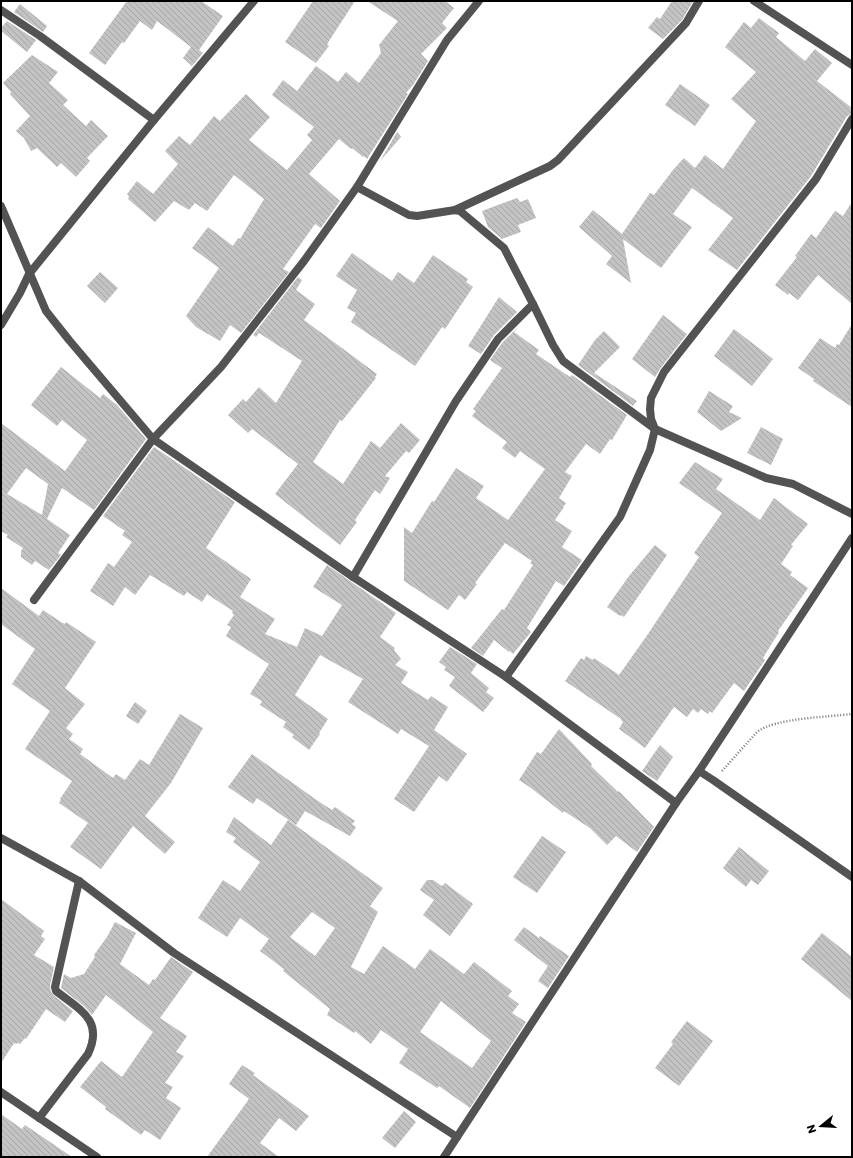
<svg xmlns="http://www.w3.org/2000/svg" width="853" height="1158" font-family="Poppins,sans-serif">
<defs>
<pattern id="building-back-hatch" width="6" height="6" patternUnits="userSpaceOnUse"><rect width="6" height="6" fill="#c3c3c3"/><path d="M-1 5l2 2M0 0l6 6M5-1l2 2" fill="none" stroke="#a6a6a6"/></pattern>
</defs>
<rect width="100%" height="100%" fill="#fff"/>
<g fill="url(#building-back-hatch)" fill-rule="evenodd">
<path d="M 127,1 L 201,1 L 223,16 L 199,50 L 203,53 L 192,66 L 183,58 L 191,47 L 157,21 L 152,30 L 140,21 L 124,43 L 122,42 L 105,65 L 89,53 Z"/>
<path d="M 313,1 L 355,1 L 329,41 L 327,45 L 329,46 L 316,63 L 285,42 Z"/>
<path d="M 367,1 L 445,1 L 454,8 L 442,23 L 447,28 L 421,54 L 428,61 L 413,85 L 406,93 L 408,94 L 367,159 L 364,156 L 363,157 L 352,148 L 351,149 L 339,139 L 309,174 L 340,201 L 321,228 L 315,224 L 283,269 L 289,272 L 241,333 L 230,325 L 220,341 L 196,327 L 186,316 L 219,268 L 192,248 L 208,227 L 233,246 L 238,238 L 240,239 L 264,199 L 234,175 L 207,211 L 195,203 L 189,210 L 174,201 L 155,222 L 128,199 L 129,196 L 127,194 L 137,181 L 153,194 L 178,164 L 165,151 L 179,136 L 190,145 L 214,116 L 220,121 L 246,94 L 270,117 L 249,140 L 287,170 L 312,140 L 307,135 L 314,127 L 272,95 L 283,80 L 297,91 L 316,66 L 338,82 L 346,72 L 359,83 L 381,53 L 379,45 L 398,21 Z"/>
<path d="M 672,1 L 693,1 L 682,20 L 663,39 L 648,28 L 657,17 L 660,19 Z"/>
<path d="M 20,4 L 47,26 L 43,32 L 14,12 Z"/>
<path d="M 759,18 L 779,33 L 776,37 L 805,61 L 815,49 L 832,63 L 817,81 L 852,108 L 852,114 L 847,116 L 811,176 L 737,270 L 708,250 L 733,218 L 692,188 L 673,214 L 692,227 L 661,268 L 623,239 L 631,283 L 606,264 L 612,256 L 579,227 L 593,210 L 622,234 L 650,193 L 654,195 L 673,170 L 684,158 L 695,168 L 705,155 L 723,169 L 756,121 L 731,99 L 756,72 L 725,47 L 744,22 L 751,28 Z"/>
<path d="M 7,21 L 36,40 L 27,52 L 1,31 L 1,28 Z"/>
<path d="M 32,55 L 58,72 L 49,83 L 68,100 L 63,105 L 86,126 L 91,120 L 108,136 L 87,158 L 90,161 L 76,177 L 61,163 L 57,167 L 37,148 L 31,151 L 24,138 L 16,131 L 30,116 L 10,94 L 11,92 L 3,83 Z"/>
<path d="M 680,84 L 710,105 L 695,126 L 665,105 Z"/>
<path d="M 397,132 L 401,137 L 380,161 Z"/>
<path d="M 517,198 L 520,202 L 528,199 L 536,218 L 518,225 L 521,232 L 502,239 L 488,227 L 482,211 Z"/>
<path d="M 852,202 L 852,304 L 818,275 L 798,300 L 789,293 L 788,295 L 775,285 L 797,257 L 795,256 L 811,234 L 816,238 L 835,211 L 843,216 Z"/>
<path d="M 352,253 L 392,281 L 398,272 L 414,283 L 433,255 L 468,279 L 466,282 L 473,287 L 445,329 L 442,327 L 415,366 L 351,322 L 356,313 L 347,308 L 357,290 L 336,276 Z"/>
<path d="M 100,272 L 118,288 L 105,303 L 87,286 Z"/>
<path d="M 298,277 L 302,280 L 296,290 L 315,304 L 304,320 L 377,374 L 375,377 L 376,378 L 342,421 L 340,420 L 313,462 L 343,484 L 371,441 L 380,448 L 401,423 L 420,440 L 409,453 L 406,451 L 385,476 L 390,478 L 380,494 L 375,490 L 355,520 L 357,522 L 340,545 L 275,494 L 298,464 L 252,429 L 248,433 L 228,415 L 243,399 L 246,402 L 259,387 L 276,403 L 302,361 L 259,333 L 256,337 L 253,335 Z"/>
<path d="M 499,297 L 517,312 L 494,335 L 481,354 L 468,346 Z"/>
<path d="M 663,315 L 687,334 L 660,369 L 655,377 L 632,359 Z"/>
<path d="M 521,324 L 514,332 L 539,350 L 536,354 L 570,377 L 572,375 L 627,415 L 612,440 L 610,439 L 600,454 L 586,444 L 565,472 L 572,476 L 559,498 L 566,503 L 563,507 L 564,507 L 555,520 L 572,531 L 562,547 L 582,560 L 564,586 L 556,581 L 527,628 L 531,632 L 513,654 L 510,651 L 509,652 L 494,640 L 483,656 L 471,648 L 502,609 L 504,610 L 533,565 L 530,563 L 532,561 L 505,543 L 475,583 L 477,584 L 465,600 L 459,595 L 448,610 L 404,581 L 404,527 L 412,533 L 432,501 L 434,502 L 456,468 L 484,486 L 476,498 L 508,520 L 545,469 L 520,451 L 515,458 L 502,448 L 507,442 L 472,416 L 476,411 L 473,409 L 502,368 L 490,360 L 502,343 Z"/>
<path d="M 852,324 L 852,407 L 813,381 L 814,379 L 798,368 L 820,338 L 835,348 L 837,344 L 839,345 Z"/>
<path d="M 734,329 L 773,359 L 752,386 L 714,356 Z"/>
<path d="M 604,331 L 620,347 L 594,373 L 637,401 L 633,406 L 578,365 L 595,340 Z"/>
<path d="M 61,367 L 100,398 L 103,394 L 117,405 L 146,439 L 94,510 L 62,488 L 47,519 L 70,535 L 58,553 L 61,555 L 49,570 L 35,561 L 32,565 L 21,557 L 21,551 L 23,548 L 6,537 L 8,535 L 1,531 L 1,423 L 65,471 L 87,440 L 62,420 L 57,426 L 31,405 ZM 26,468 L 48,484 L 42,515 L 7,494 Z"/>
<path d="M 709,391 L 733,406 L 729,412 L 742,418 L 721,431 L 697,412 Z"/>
<path d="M 761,427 L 783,439 L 771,465 L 747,453 Z"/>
<path d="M 154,447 L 235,502 L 206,548 L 251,579 L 240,597 L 275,619 L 265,634 L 297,647 L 305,628 L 322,636 L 342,605 L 313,587 L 327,565 L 396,613 L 380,637 L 395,648 L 394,650 L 401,659 L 395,665 L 408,672 L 401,683 L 428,700 L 431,696 L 448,707 L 434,730 L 467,754 L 447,782 L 439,776 L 414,812 L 394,799 L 429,746 L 401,729 L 398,734 L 348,702 L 363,679 L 320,655 L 295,695 L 328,719 L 319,733 L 320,734 L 309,750 L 292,737 L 294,735 L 283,727 L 286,722 L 260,705 L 262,701 L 250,694 L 269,664 L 226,636 L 231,627 L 227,625 L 234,615 L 232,613 L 233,611 L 207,594 L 202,602 L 187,592 L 184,596 L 150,575 L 135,595 L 125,587 L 113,606 L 90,591 L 108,563 L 114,567 L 132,542 L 122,535 L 125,531 L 103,516 Z"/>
<path d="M 695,462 L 723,479 L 716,489 L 760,520 L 774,498 L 808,524 L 791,545 L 793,546 L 781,564 L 792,572 L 790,575 L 808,588 L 778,631 L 779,632 L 763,658 L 765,660 L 744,691 L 734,683 L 712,713 L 710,711 L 708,714 L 701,709 L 698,713 L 693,709 L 687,717 L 674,707 L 645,748 L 619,729 L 623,722 L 621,720 L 621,719 L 565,681 L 581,658 L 584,660 L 586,656 L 593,660 L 594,658 L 619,675 L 648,634 L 699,557 L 694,553 L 722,513 L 679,483 Z"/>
<path d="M 655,545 L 667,555 L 624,617 L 621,615 L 620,616 L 607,607 L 629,576 Z"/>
<path d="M 1,588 L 39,616 L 43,610 L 61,622 L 65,624 L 66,622 L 96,642 L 65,688 L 85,704 L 66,728 L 73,734 L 69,739 L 83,749 L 80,754 L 113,778 L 116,774 L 125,780 L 140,759 L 149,765 L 180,714 L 203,728 L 171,783 L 145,816 L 175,842 L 165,854 L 133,826 L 101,869 L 70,847 L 88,823 L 59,803 L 61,799 L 60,799 L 72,781 L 25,749 L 50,711 L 12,684 L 35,649 L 1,624 Z"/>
<path d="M 450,647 L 477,664 L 471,673 L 489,688 L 486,692 L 494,698 L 483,712 L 449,686 L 455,677 L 444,670 L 446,667 L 439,662 Z"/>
<path d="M 135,702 L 147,711 L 138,724 L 126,716 Z"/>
<path d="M 559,729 L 592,764 L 591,766 L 618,792 L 619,791 L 654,827 L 637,852 L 616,836 L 607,845 L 590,828 L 564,811 L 563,813 L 531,788 L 519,780 L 537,752 L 541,754 Z"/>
<path d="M 660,745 L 673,757 L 657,781 L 642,771 Z"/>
<path d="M 252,754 L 318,801 L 332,810 L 335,807 L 355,821 L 352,824 L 356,827 L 350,836 L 305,811 L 296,825 L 257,798 L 253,804 L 228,787 Z"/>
<path d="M 234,817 L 271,845 L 288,820 L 383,888 L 370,906 L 378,912 L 351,967 L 364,974 L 383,946 L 415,969 L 430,949 L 464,974 L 474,962 L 512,991 L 508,996 L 519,1004 L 512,1013 L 526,1022 L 470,1108 L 439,1086 L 437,1088 L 399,1063 L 408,1049 L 381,1030 L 371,1044 L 355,1031 L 354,1033 L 327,1015 L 330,1009 L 283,971 L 284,969 L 260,951 L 269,939 L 240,918 L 227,937 L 198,918 L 223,880 L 240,891 L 260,862 L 233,842 L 236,838 L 226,832 ZM 312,912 L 335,928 L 315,956 L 290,937 ZM 441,1001 L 491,1041 L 472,1068 L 420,1032 Z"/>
<path d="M 542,836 L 566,852 L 537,893 L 513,877 Z"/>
<path d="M 739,847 L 769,871 L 758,885 L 751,880 L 746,887 L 723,868 Z"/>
<path d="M 427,880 L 433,880 L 442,886 L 445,883 L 473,904 L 450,936 L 423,915 L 434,900 L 420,890 Z"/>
<path d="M 1,899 L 44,931 L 41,936 L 45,939 L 34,955 L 54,967 L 50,986 L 51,992 L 53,995 L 73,1011 L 65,1022 L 46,1009 L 26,1039 L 25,1038 L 20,1044 L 17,1043 L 16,1044 L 14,1043 L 1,1063 Z"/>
<path d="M 115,922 L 136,933 L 120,964 L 149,985 L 153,979 L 155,980 L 171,957 L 193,972 L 160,1018 L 187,1036 L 176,1052 L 184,1056 L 165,1083 L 173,1087 L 166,1098 L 181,1108 L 160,1140 L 145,1130 L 141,1135 L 130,1127 L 105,1109 L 106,1107 L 80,1087 L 101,1061 L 122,1077 L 153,1032 L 106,995 L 92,1015 L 84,1006 L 61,988 L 64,974 L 71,978 L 84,974 L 95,957 L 94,955 L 107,937 Z"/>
<path d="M 524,927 L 539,938 L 540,936 L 569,956 L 548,988 L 538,981 L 548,966 L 514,940 Z"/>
<path d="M 822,933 L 852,957 L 852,1001 L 801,959 Z"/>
<path d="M 687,1021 L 713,1041 L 679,1086 L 655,1068 L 673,1044 L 671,1042 Z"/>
<path d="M 242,1065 L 255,1073 L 253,1075 L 309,1116 L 296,1131 L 279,1118 L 260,1143 L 279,1157 L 207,1157 L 249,1099 L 229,1084 Z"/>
<path d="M 404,1111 L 416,1122 L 395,1148 L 382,1138 Z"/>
<path d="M 1,1114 L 22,1129 L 25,1125 L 72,1157 L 1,1157 Z"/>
</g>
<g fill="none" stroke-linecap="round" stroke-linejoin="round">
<path stroke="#757575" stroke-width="2.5" stroke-dasharray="1 2" stroke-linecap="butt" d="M 722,771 L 757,732 C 775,718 828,717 852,714"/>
<g stroke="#535353" stroke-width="8">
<path d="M 754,1 L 852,65"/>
<path d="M 1,10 L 40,36 L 154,120"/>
<path d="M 357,187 L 409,215 L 417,216 L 455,210 L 460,211 L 504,248 L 533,304 L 553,345 L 563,361 L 655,429 L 766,478 L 793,484 L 852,514"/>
<path d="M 1,206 L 46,311 L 69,340 L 153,439 L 353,577 L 506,677 L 676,803"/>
<path d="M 455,210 L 550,166 L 558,160 L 686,23 L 699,1"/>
<path d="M 1,325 L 20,293 L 29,274 L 154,120 L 254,1"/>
<path d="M 353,577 L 456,401 L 498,339 L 533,304"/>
<path d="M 34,600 L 153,439 L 221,367 L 304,261 L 357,187 L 447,40 L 479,1"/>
<path d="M 506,677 L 620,517 L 650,450 L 655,429 L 651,419 L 650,409 L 651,398 L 664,372 L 816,179 L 852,119"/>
<path d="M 699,771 L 713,780 L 852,877"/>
<path d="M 1,838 L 79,881 L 174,953 L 457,1137"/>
<path d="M 1,1092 L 97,1157"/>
<path d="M 39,1118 L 88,1054 C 104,1020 80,1010 56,991 L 55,987 L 79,881"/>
<path d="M 444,1157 L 676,803 L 699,771 L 852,538"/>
</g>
</g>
<rect width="853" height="1158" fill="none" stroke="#000000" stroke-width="4"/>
<g transform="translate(821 1126) rotate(252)" stroke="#ffffff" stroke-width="3" paint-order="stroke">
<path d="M0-3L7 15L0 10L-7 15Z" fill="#000000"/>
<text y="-6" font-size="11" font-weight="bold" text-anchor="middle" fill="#000000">N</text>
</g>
</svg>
